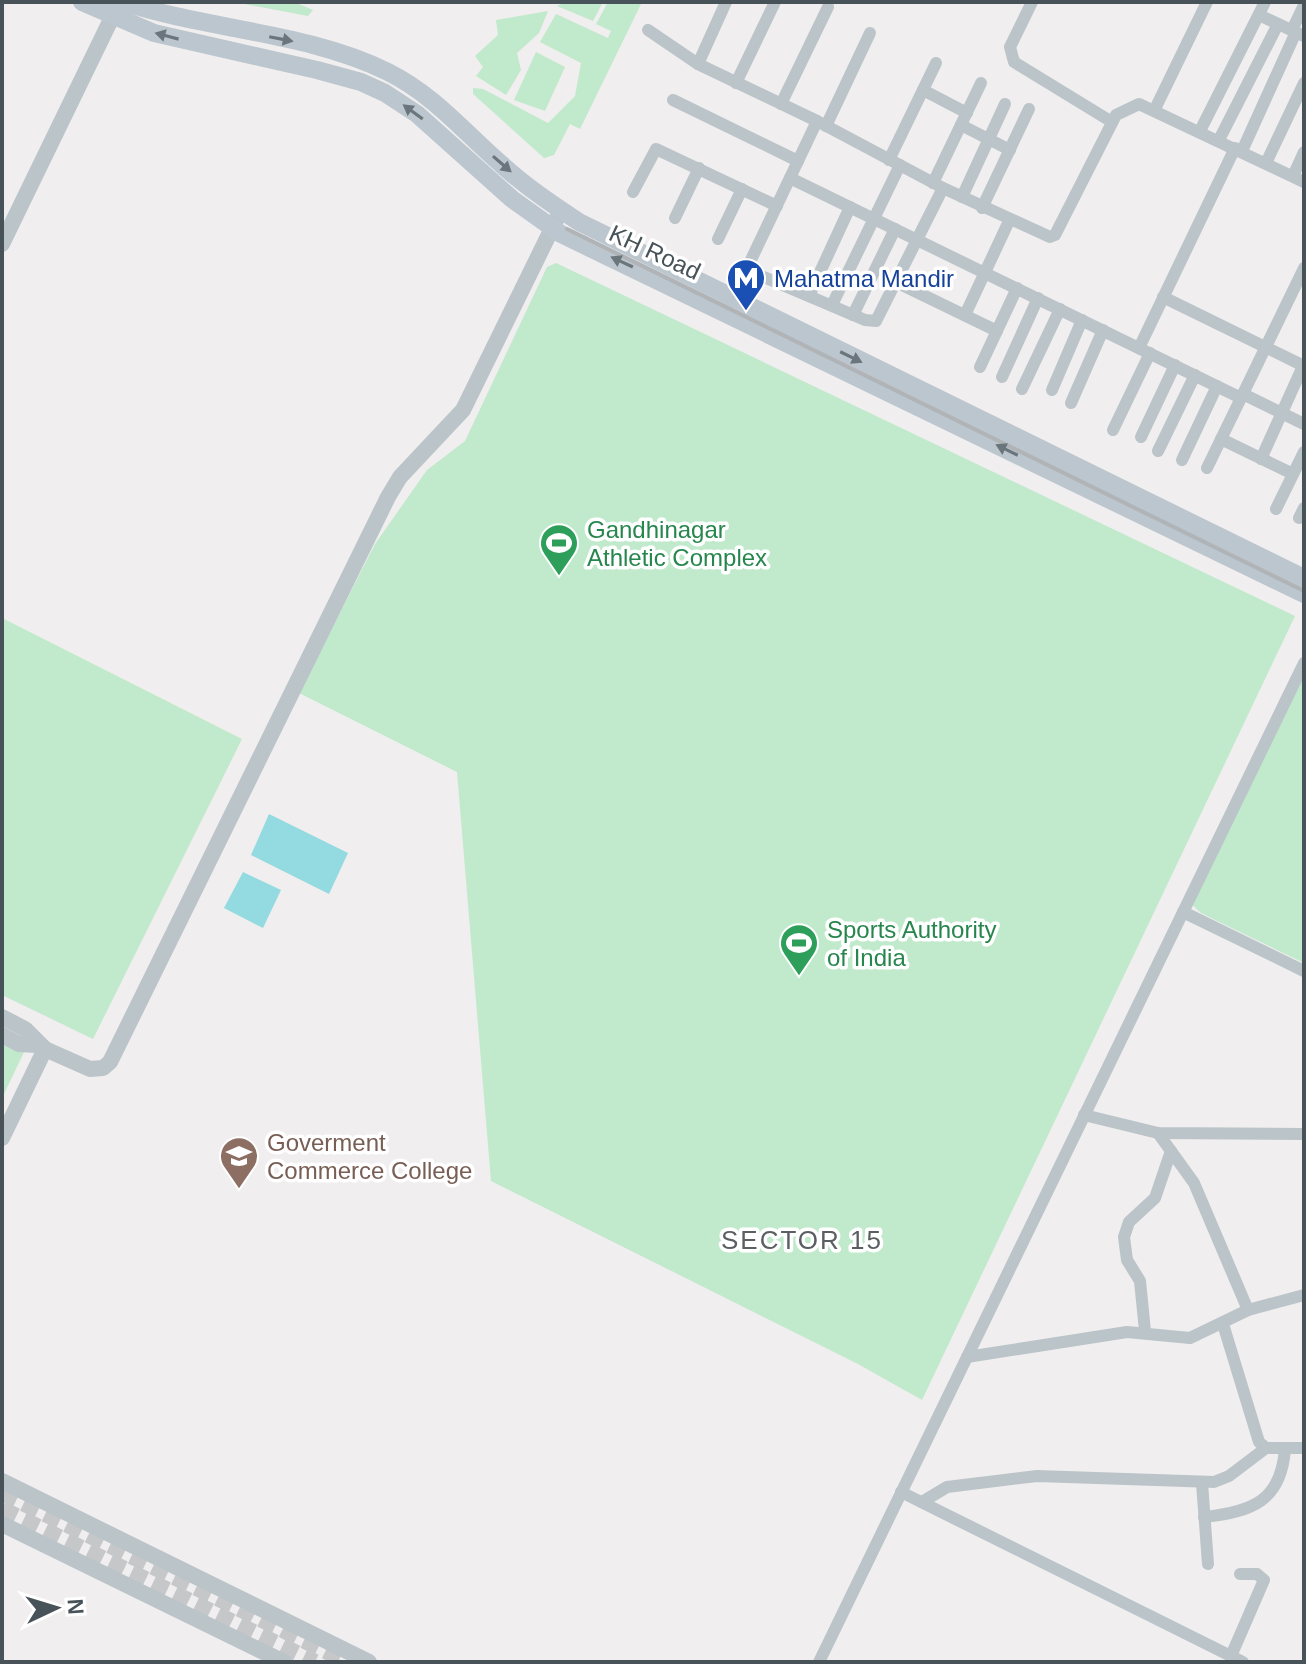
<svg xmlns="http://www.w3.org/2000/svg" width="1306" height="1664" font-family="Helvetica,sans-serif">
<rect width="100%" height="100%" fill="#f0eeee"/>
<g fill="#c1e9cc">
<path d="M 234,2 L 294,2 L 313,10 L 308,16 Z"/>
<path d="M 565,2 L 603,2 L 593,21 L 557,6 Z"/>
<path d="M 608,2 L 642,2 L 580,129 L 570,124 L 554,155 L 544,158 L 473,94 L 473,88 L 483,89 L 548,123 L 575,96 L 581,63 L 540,42 L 556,14 L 608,38 L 611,31 L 596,24 Z"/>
<path d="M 548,11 L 539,33 L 517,53 L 521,70 L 506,95 L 476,76 L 483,67 L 475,56 L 498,35 L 496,20 Z"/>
<path d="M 536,52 L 565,67 L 545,111 L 514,100 Z"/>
<path d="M 556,263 L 1295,616 L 922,1400 L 858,1364 L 491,1181 L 457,772 L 299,693 L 375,544 L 427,470 L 465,441 L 547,267 Z"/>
<path d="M 2,618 L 242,739 L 93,1039 L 2,995 Z"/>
<path d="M 1304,657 L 1304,963 L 1201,913 L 1186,899 Z"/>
<path d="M 2,1039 L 25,1050 L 2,1098 Z"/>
</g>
<g fill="#93dae1">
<path d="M 269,814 L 348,853 L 329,894 L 251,855 Z"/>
<path d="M 243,872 L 281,890 L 263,928 L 224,908 Z"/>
</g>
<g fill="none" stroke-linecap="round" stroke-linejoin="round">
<g stroke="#c6c7c9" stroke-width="16" stroke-dasharray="16 8" stroke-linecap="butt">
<path d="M 2,1493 L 348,1662"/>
<path d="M 2,1509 L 315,1662"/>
</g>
<g stroke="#bbc4c9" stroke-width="12">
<path d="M 726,2 L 698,64 L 817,121"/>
<path d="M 1032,2 L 1010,47 L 1014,62 L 1112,122"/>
<path d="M 1259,15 L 1304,36"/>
<path d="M 648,30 L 698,64"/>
<path d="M 1292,30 L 1304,5"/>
<path d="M 736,83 L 775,2"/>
<path d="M 923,90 L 967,113"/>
<path d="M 673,100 L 798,161"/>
<path d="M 781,104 L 828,7"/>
<path d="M 1155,109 L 1207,2"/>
<path d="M 961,125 L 1010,150"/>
<path d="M 826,126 L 870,33"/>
<path d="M 1200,131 L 1265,2"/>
<path d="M 1219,140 L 1278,24"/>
<path d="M 1242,151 L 1296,32"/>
<path d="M 889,160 L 936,63"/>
<path d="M 1266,163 L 1304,83"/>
<path d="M 1293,176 L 1304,152"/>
<path d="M 790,178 L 1241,398 L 1207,468"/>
<path d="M 933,183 L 981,83"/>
<path d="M 633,192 L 656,149 L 777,206"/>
<path d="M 962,197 L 1005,104"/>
<path d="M 982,208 L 1029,109"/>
<path d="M 675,218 L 699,168"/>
<path d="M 718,239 L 742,189"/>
<path d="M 747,270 L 865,320 L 876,321 L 943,188"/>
<path d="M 896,282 L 997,331"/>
<path d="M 809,296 L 850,207"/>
<path d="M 1163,297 L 1304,366"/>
<path d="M 731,302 L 817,121 L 943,188 L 1050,237 L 1055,235 L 1116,115 L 1139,104 L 1304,182"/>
<path d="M 832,305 L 900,165"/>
<path d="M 853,315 L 895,229"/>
<path d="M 965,315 L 1009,221"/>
<path d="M 1139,348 L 1235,148"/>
<path d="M 980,367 L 1017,288"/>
<path d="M 1002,377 L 1038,298"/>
<path d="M 1022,389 L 1060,309"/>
<path d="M 1052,390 L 1082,320"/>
<path d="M 1243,394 L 1304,424"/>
<path d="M 1241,398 L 1304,268"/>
<path d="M 1071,403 L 1103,330"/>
<path d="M 1113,430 L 1150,353"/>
<path d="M 1141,437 L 1175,365"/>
<path d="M 1221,439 L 1293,474"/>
<path d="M 1158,451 L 1195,375"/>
<path d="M 1261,459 L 1303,366"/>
<path d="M 1182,460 L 1217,386"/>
<path d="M 1276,509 L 1304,452"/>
<path d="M 1299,518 L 1304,508"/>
<path d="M 1183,912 L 1304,971"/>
<path d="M 1084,1115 L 1158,1133 L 1304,1134"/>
<path d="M 1158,1133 L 1194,1183 L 1248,1310"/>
<path d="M 1223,1324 L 1259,1442 L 1266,1448 L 1304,1448"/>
<path d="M 1145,1331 L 1140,1281 L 1127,1260 L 1124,1237 L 1129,1222 L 1155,1198 L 1171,1151"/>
<path d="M 967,1357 L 1127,1332 L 1190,1338 L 1248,1310 L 1304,1295"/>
<path d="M 1202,1483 L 1208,1564"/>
<path d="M 901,1492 L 1243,1662"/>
<path d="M 922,1502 L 947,1487 L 1037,1476 L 1214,1482 L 1229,1476 L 1266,1448"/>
<path d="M 1204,1517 C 1252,1512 1281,1501 1285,1449"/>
<path d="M 1231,1656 L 1264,1580 L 1257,1574 L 1240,1574"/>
<path d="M 819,1662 L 1304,663"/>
</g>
<g stroke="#bbc4c9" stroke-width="16">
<path d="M 2,244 L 118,5"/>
<path d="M 2,1017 L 25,1029 L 45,1049 L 90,1069 L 103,1068 L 110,1062 L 388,497 L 400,477 L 463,410 L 561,210"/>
<path d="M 2,1035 L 19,1044 L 37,1045"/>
<path d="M 2,1138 L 45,1049"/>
<path d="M 2,1481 L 369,1662"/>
<path d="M 2,1524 L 284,1662"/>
</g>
<g stroke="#bcc6ce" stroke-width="18">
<path d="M 82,2 L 154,33 L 317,70 L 361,82 L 385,93 L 417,114 L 512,199 L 561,234 L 1304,594"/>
<path d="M 123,2 C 209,30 307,32 388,72 C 434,95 463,131 501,164 C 525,186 552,204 579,222 L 1304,578"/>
</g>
<path stroke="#b1b4b7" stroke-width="4" d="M 567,229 L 1304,591"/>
</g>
<defs><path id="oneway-solid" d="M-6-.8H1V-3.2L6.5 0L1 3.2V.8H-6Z" transform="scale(2)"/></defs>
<g fill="#6b767c">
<use href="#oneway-solid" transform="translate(167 36) rotate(-165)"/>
<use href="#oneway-solid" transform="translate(281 39) rotate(11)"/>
<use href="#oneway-solid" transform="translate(413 112) rotate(-144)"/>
<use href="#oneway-solid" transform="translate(502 164) rotate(41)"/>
<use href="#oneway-solid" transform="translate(622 262) rotate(-155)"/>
<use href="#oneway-solid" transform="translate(851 357) rotate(26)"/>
<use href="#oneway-solid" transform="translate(1007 450) rotate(-154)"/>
</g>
<defs>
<g id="metro-pin" transform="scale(2)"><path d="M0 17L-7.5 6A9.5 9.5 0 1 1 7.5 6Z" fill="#1a4fb4" stroke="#fff"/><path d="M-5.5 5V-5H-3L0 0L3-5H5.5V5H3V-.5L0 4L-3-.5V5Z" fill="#fff"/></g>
<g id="stadium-pin" transform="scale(2)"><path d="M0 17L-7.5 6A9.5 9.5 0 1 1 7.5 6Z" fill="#2e9e5b" stroke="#fff"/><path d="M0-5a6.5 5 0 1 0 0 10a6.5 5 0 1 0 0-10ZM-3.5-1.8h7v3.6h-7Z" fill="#fff"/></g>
<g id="university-pin" transform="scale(2)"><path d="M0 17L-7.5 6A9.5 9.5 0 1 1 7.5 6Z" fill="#8d6e63" stroke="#fff"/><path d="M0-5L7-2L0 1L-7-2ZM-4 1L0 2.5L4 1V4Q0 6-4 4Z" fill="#fff"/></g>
</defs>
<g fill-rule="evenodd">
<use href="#metro-pin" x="746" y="278"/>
<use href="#stadium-pin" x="559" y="543"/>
<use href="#stadium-pin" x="799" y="943"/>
<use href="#university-pin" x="239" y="1156"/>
</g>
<g text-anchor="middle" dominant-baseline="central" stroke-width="7" stroke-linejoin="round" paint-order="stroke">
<g font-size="24" fill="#485359" stroke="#fff">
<text transform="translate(655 252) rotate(25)">KH Road</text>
</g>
<g font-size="24" fill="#164399" stroke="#fff" text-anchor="start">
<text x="774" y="278">Mahatma Mandir</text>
</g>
<g font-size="24" fill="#27864d" stroke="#fff" text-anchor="start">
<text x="587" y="529">Gandhinagar<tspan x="587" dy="28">Athletic Complex</tspan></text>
<text x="827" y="929">Sports Authority<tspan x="827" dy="28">of India</tspan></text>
</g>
<g font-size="24" fill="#785e54" stroke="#fff" text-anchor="start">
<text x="267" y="1142">Goverment<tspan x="267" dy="28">Commerce College</tspan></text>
</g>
<g font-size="26" letter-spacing="2" fill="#5b5f62" stroke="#fff">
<text x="802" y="1240">SECTOR 15</text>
</g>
</g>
<rect width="1306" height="1664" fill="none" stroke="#485359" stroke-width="8"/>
<g transform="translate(56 1608) rotate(86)" stroke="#ffffff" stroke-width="6" paint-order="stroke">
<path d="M0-6L14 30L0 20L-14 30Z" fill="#485359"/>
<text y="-12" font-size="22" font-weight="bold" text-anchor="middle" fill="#485359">N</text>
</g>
</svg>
